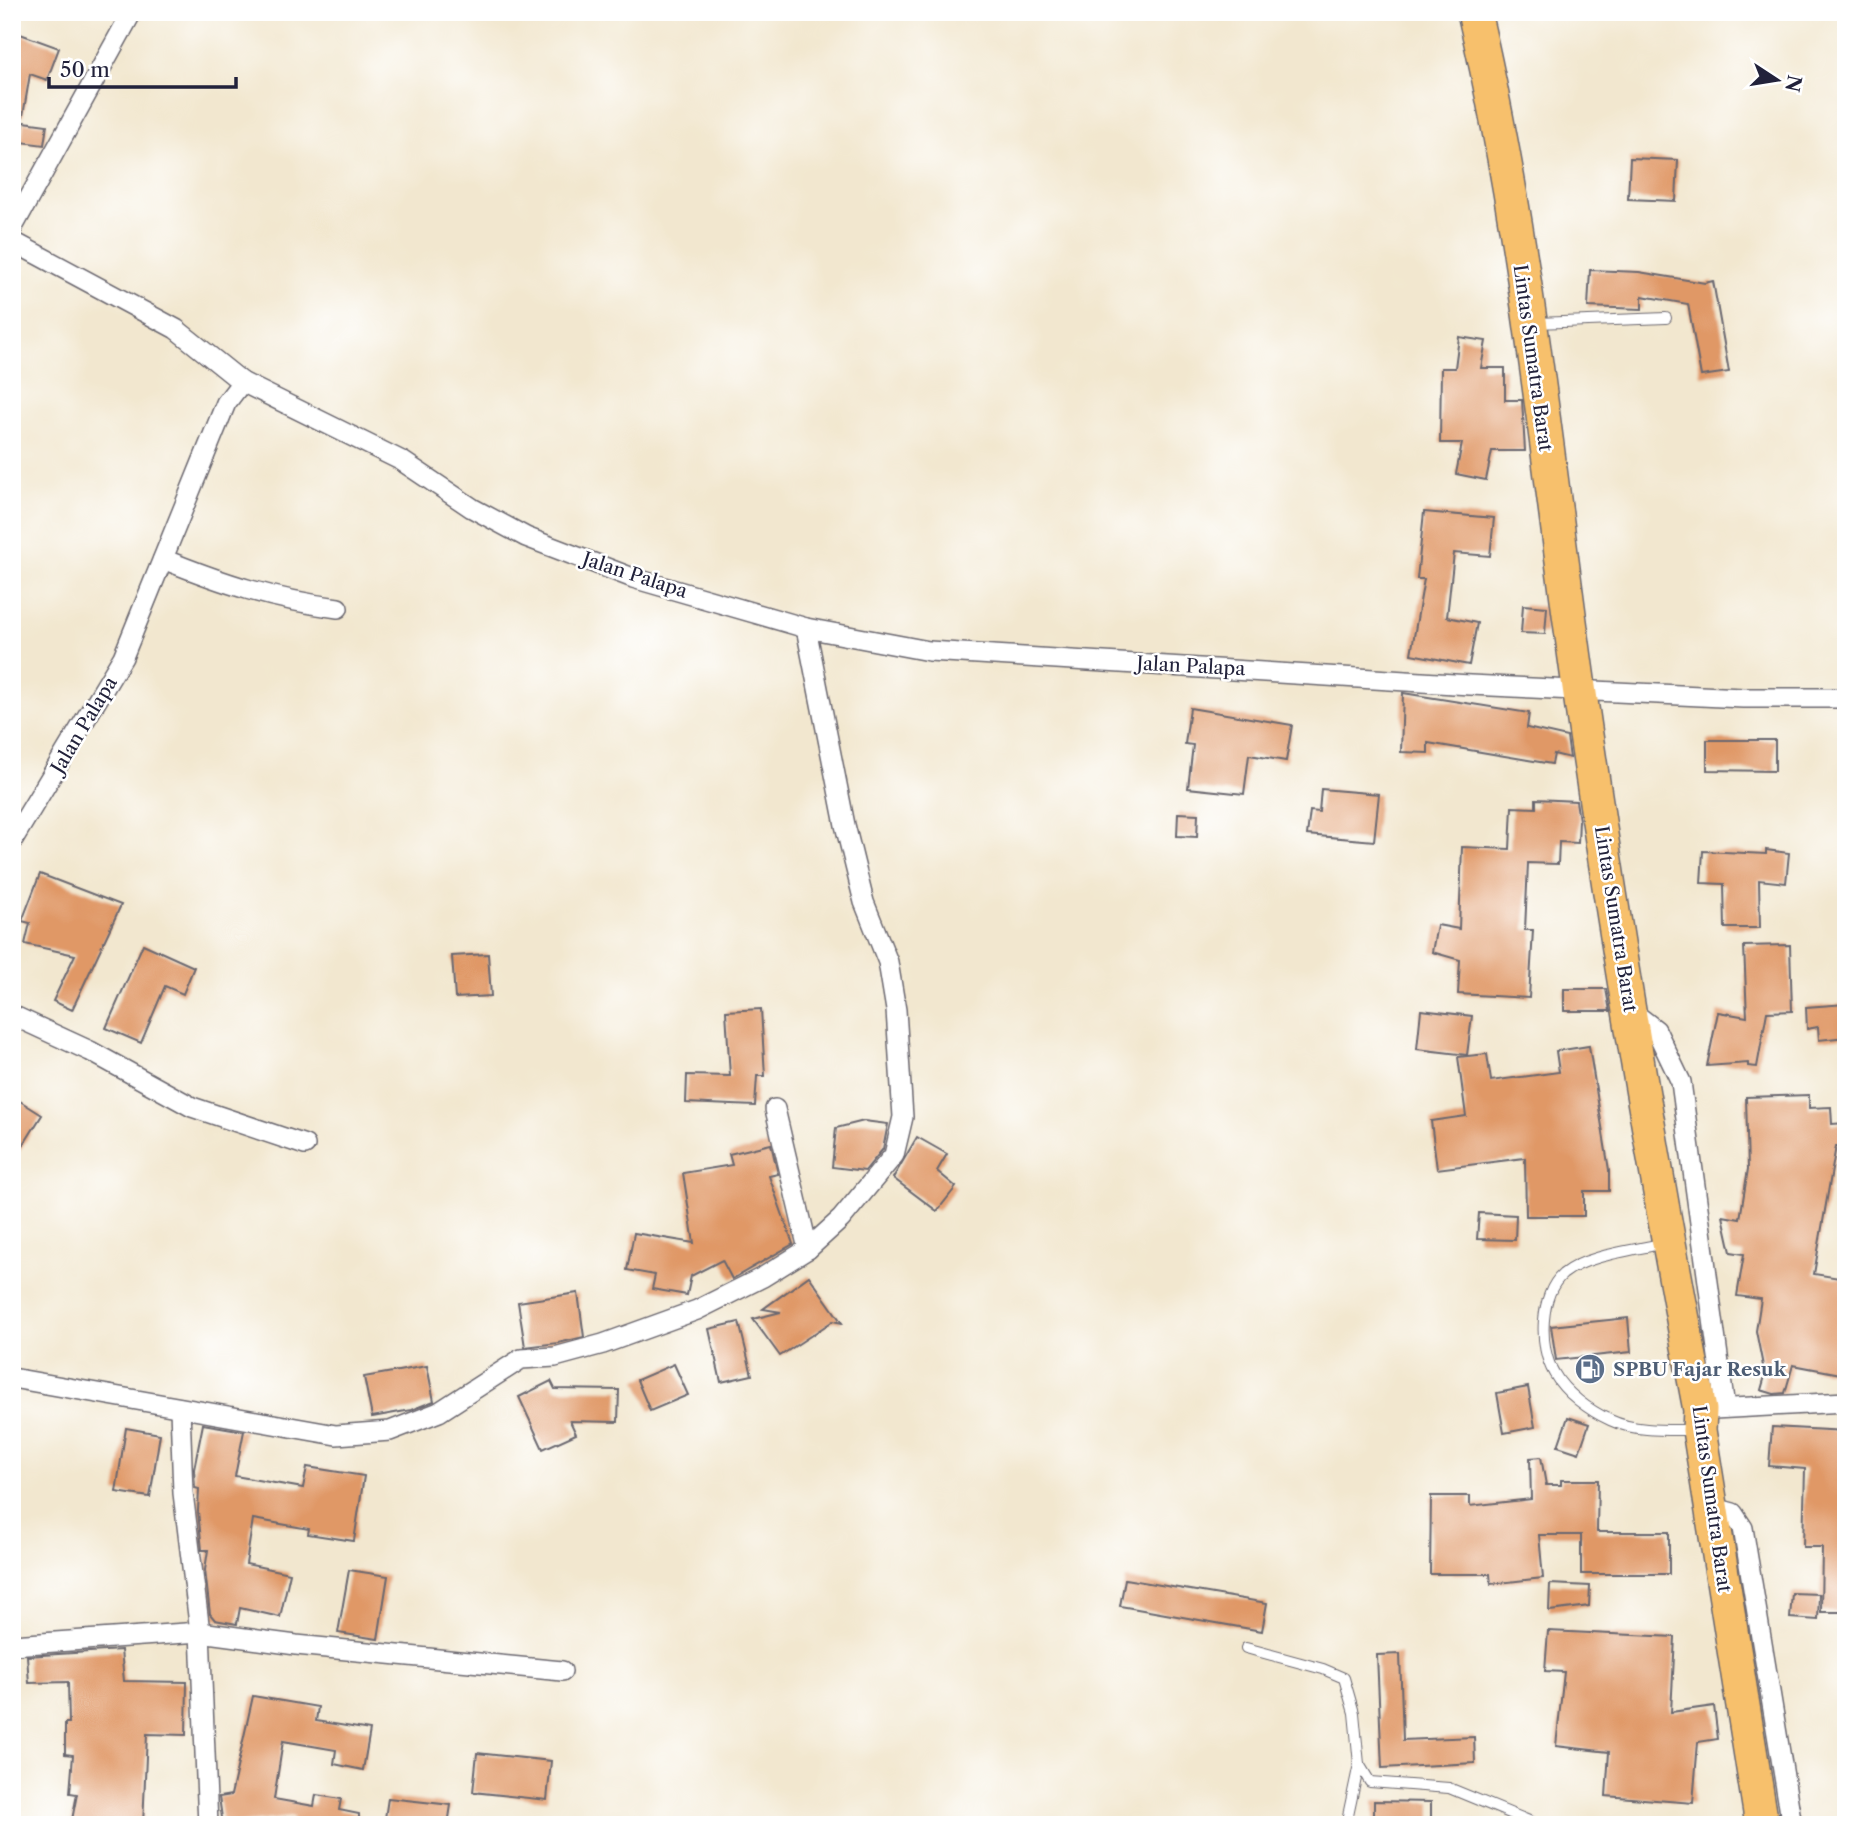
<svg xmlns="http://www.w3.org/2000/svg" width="1858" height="1837" font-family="'Libre Caslon Text',serif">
<rect width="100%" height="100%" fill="#fff"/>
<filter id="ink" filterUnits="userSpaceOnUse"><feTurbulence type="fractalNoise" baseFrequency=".0143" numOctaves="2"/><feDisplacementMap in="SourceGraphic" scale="14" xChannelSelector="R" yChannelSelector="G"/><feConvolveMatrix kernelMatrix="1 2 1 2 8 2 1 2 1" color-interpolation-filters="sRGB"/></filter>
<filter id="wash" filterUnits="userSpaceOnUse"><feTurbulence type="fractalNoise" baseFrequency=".00686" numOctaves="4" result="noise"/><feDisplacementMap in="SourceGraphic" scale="28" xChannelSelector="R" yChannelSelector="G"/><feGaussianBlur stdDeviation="1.57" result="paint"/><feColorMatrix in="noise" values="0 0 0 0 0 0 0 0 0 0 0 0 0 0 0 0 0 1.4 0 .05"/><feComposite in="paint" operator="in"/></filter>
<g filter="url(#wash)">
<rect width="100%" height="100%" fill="#f2e7cf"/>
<g id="blocks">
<g fill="#e09866">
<path d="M 12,31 L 59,48 L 47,80 L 30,74 L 23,116 L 12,115 Z"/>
<path d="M 24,122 L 47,125 L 44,145 L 21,142 Z"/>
<path d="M 1630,158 L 1678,160 L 1676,201 L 1628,199 Z"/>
<path d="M 1590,270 L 1639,272 L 1705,283 L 1713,281 L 1729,372 L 1701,376 L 1688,304 L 1642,296 L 1642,309 L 1588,307 Z"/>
<path d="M 1459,337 L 1486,341 L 1481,368 L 1505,368 L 1505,400 L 1522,400 L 1525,451 L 1492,451 L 1486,480 L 1456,474 L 1462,443 L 1440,443 L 1441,368 L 1455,368 Z"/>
<path d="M 1424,512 L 1494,518 L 1490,556 L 1454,553 L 1447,617 L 1477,623 L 1469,665 L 1411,654 L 1424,579 L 1417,579 Z"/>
<path d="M 1523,605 L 1547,607 L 1545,634 L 1521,633 Z"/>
<path d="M 1403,693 L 1529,713 L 1527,728 L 1567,737 L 1570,758 L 1554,754 L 1552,764 L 1428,743 L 1428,753 L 1401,752 Z"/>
<path d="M 1190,708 L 1292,725 L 1286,761 L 1249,755 L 1244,794 L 1188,788 L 1193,745 L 1185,744 Z"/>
<path d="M 1707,740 L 1775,740 L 1775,771 L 1707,770 Z"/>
<path d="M 1321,789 L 1379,794 L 1374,841 L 1307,835 L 1310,811 L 1319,812 Z"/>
<path d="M 1536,799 L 1576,801 L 1579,820 L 1578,843 L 1559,842 L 1558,864 L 1528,863 L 1525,930 L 1533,930 L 1529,998 L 1458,994 L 1460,960 L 1432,952 L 1437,925 L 1459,929 L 1462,847 L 1510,849 L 1512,807 L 1536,808 Z"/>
<path d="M 1178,813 L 1198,814 L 1197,837 L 1177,836 Z"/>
<path d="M 1766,850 L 1789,853 L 1786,883 L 1759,880 L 1760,928 L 1725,928 L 1724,884 L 1701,883 L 1703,851 L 1766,854 Z"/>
<path d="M 40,874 L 121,905 L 72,1010 L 53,1001 L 75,955 L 25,944 L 30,923 L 22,921 Z"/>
<path d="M 143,944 L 194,967 L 183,994 L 165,986 L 141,1043 L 106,1028 Z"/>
<path d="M 1790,945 L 1792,1011 L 1767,1012 L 1757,1067 L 1748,1066 L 1748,1063 L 1707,1066 L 1718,1012 L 1747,1017 L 1744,946 Z"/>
<path d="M 488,954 L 491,996 L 455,998 L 452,956 Z"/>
<path d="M 1564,989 L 1606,989 L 1610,1011 L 1564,1011 Z"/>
<path d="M 1846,1004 L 1846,1037 L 1819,1040 L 1818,1027 L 1807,1029 L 1806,1007 Z"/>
<path d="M 761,1009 L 765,1076 L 757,1076 L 755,1106 L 686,1103 L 687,1075 L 730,1076 L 726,1011 Z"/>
<path d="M 1421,1010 L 1472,1016 L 1467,1055 L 1417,1049 Z"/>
<path d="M 1589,1046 L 1609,1170 L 1609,1191 L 1584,1191 L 1584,1216 L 1526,1216 L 1525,1158 L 1437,1169 L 1431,1121 L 1466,1116 L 1458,1057 L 1487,1054 L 1491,1081 L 1559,1072 L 1556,1051 Z"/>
<path d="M 1809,1095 L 1809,1108 L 1831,1107 L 1832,1124 L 1846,1123 L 1846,1146 L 1836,1146 L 1814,1274 L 1846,1279 L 1846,1375 L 1793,1365 L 1785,1393 L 1774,1394 L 1761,1390 L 1765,1376 L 1756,1331 L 1761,1299 L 1737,1296 L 1744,1254 L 1731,1252 L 1723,1216 L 1740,1219 L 1748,1169 L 1746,1097 Z"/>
<path d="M 12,1096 L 42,1115 L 12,1163 Z"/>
<path d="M 864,1121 L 888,1124 L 883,1149 L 865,1171 L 832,1167 L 836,1128 Z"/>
<path d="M 917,1137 L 947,1154 L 937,1171 L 956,1187 L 937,1211 L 893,1178 Z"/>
<path d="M 771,1144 L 778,1174 L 769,1176 L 793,1244 L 732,1279 L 722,1260 L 691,1276 L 687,1295 L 652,1289 L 655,1275 L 627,1270 L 634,1233 L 694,1243 L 683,1173 L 732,1165 L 729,1154 Z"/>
<path d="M 1479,1213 L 1516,1215 L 1515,1240 L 1477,1239 Z"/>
<path d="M 809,1276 L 842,1323 L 833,1321 L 780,1356 L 753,1319 L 781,1312 L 763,1309 Z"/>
<path d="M 578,1293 L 584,1337 L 558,1343 L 525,1347 L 518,1302 Z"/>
<path d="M 1628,1318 L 1631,1352 L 1556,1360 L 1551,1326 Z"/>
<path d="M 739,1322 L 752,1375 L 721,1382 L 709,1329 Z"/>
<path d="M 674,1364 L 688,1395 L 650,1411 L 637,1380 Z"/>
<path d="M 427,1366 L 434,1401 L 411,1410 L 372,1417 L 364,1377 Z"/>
<path d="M 551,1381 L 555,1389 L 619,1390 L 618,1422 L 570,1421 L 576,1434 L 543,1449 L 519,1397 Z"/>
<path d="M 1528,1387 L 1535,1427 L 1504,1433 L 1497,1393 Z"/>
<path d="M 1568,1417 L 1589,1424 L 1579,1453 L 1558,1446 Z"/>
<path d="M 203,1424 L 244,1431 L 235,1476 L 303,1488 L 307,1467 L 364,1476 L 354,1541 L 308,1534 L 309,1529 L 253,1519 L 246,1564 L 290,1573 L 280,1617 L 240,1608 L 237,1624 L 215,1620 L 210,1614 L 205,1570 L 208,1550 L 202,1550 L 198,1511 L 199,1489 L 195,1488 L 194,1469 Z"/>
<path d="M 1772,1427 L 1846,1431 L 1846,1612 L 1821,1612 L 1822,1547 L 1803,1547 L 1805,1469 L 1769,1466 Z"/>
<path d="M 126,1428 L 160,1434 L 150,1497 L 116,1492 Z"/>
<path d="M 1541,1457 L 1546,1485 L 1561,1485 L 1561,1480 L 1598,1480 L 1597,1532 L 1669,1532 L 1669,1574 L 1581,1574 L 1581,1535 L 1539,1535 L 1543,1578 L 1491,1584 L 1490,1574 L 1430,1574 L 1431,1496 L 1470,1496 L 1470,1506 L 1531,1499 L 1530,1458 Z"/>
<path d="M 349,1570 L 388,1576 L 378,1639 L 338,1633 Z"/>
<path d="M 1125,1579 L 1267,1603 L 1262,1631 L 1120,1606 Z"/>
<path d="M 1550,1584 L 1590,1586 L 1589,1606 L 1549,1611 Z"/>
<path d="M 1792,1593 L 1819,1594 L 1818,1620 L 1790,1618 Z"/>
<path d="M 1548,1631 L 1675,1637 L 1671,1712 L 1714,1706 L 1718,1739 L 1698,1742 L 1693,1803 L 1606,1796 L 1609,1752 L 1556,1746 L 1564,1672 L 1545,1671 Z"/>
<path d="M 121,1650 L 124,1681 L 187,1682 L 186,1735 L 147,1734 L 143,1825 L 71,1825 L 77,1794 L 70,1793 L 73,1755 L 65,1754 L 65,1723 L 69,1723 L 68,1682 L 29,1683 L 27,1656 Z"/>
<path d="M 1400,1654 L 1403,1740 L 1474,1737 L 1475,1763 L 1382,1768 L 1377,1655 Z"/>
<path d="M 253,1696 L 318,1707 L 316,1721 L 370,1730 L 363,1770 L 334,1764 L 336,1750 L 283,1741 L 274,1799 L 314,1806 L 316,1795 L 341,1799 L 339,1810 L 359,1814 L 359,1825 L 292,1825 L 293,1817 L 223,1825 L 219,1797 L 231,1795 Z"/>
<path d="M 477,1753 L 551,1761 L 547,1800 L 473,1792 Z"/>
<path d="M 388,1798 L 451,1805 L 448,1825 L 384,1825 Z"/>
<path d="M 1374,1801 L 1431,1802 L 1431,1825 L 1374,1825 Z"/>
</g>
</g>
</g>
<g filter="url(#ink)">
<use href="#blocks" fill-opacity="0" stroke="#6b676f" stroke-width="2"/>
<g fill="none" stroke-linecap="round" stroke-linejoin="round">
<g stroke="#6b676f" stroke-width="12">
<g id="service">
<path d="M 1537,323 L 1666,318"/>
<path d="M 1665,1243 C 1636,1250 1586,1255 1563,1274 C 1540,1294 1538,1347 1554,1373 C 1565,1393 1590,1411 1610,1420 C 1635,1432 1669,1430 1695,1430"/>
<path d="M 1246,1648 L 1323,1669 L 1344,1678 L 1354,1713 L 1359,1764 L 1370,1782 L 1449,1788 L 1539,1825"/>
<path d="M 1346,1825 L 1359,1764"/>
</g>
</g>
<g stroke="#6b676f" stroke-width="22">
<g id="minor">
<path d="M 12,229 L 132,12"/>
<path d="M 12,241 L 176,329 L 242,382"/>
<path d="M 163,559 C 225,584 271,599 338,608"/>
<path d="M 12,841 L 123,657 L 226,403 L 242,382 L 402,461 L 472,508 L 526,537 L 633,578 L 806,628 L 929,651 L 1470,685 L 1743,698 L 1846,698"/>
<path d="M 1630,1010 L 1656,1030 L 1681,1082 L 1725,1408"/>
<path d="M 12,1015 L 90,1051 L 192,1107 L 305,1145"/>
<path d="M 775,1109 L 808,1249"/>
<path d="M 12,1378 L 336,1435 L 390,1431 L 439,1412 L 521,1359 L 555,1357 L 603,1344 L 697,1310 L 763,1277 L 808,1249 L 841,1219 L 894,1155 L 903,1117 L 896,1010 L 888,962 L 864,902 L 845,825 L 806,628"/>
<path d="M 180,1408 L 183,1493 L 200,1632 L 208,1825"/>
<path d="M 1714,1409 L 1846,1402"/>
<path d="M 1711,1507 L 1733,1513 L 1743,1528 L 1792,1825"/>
<path d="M 12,1645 L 200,1632 L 296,1645 L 562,1671"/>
</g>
</g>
<g stroke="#6b676f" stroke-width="36">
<path id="trunk" d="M 1474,12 C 1526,234 1547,462 1579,687 C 1614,929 1654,1170 1700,1410 L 1699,1430 L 1762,1825"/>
</g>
<use href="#service" stroke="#fff" stroke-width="10"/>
<use href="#minor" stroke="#fff" stroke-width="19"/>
<use href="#trunk" stroke="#f7c06c" stroke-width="33"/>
</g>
</g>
<defs>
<g id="fuel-disc" transform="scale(1.575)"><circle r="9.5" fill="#5c6f8a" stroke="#fff"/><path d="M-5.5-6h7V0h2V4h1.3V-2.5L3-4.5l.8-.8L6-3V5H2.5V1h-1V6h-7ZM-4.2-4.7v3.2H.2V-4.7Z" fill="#fff"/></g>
</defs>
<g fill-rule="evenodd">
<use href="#fuel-disc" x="1590" y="1369"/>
</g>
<g text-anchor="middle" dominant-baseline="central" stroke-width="5" stroke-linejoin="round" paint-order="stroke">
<g font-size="19" fill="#22223b" stroke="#fff">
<text transform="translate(1533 358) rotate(82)">Lintas Sumatra Barat</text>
<text transform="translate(635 575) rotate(18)">Jalan Palapa</text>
<text transform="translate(1191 666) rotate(3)">Jalan Palapa</text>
<text transform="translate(84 725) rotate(-59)">Jalan Palapa</text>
<text transform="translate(1616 919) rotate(81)">Lintas Sumatra Barat</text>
<text transform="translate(1712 1499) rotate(82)">Lintas Sumatra Barat</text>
</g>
<g font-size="19" font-weight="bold" fill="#4e5e75" stroke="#fff" text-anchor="start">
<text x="1613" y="1369">SPBU Fajar Resuk</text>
</g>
</g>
<rect width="1858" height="1837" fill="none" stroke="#fff" stroke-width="42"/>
<g transform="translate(1777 80) rotate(102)" stroke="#ffffff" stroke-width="5" paint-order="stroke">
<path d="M0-5L12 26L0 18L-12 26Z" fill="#22223b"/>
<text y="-10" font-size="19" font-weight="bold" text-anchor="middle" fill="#22223b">N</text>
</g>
<path d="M49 77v10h187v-10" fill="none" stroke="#22223b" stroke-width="3.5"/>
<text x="60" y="77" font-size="21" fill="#22223b" stroke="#ffffff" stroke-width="5" paint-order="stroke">50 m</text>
</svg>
